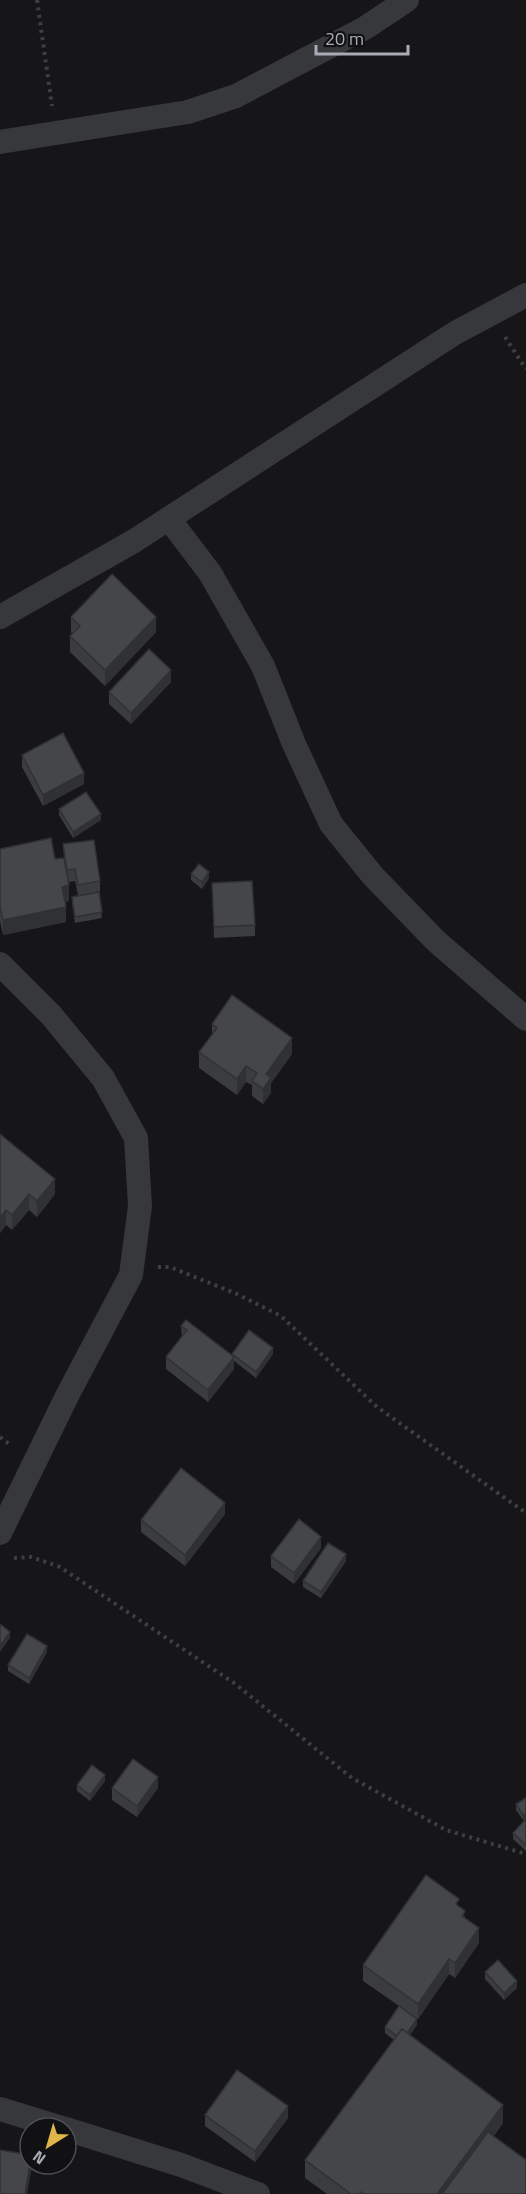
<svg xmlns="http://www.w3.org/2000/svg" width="526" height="2194" font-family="'Titillium Web',sans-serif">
<rect width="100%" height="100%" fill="#161618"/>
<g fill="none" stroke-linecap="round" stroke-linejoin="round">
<g stroke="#3d3f43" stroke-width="4" stroke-dasharray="3 4.5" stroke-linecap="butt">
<path d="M 37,0 L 52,106"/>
<path d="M 505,337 L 526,369"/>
<path d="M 158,1267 L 170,1267 L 237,1294 L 281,1316 L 377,1407 L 526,1513"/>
<path d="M 0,1437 L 12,1446"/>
<path d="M 14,1558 L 31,1557 L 60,1567 L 234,1683 L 352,1778 L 446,1830 L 526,1854"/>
</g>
<g stroke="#37383c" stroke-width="24">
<path d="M 0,142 L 188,112 L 236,96 L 365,28 L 407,0"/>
<path d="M 169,519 L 210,573 L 263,666 L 294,744 L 331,824 L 373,876 L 436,941 L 526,1019"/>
<path d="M 0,617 L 134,541 L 455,333 L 526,295"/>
<path d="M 0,964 L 51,1015 L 103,1078 L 136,1138 L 140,1206 L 131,1275 L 68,1394 L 0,1533"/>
<path d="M 0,2109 L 62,2128"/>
<path d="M 66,2129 L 181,2165 L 258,2194"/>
</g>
</g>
<g fill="#3b3c40">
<path d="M 71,617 L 156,632 L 105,686 L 70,652 L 70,636 L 73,634 L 71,632 Z"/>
<path d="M 171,682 L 131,724 L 109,704 L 109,692 Z"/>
<path d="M 22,755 L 84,784 L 43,806 L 22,767 Z"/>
<path d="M 59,809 L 101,820 L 73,838 L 59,815 Z"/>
<path d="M 63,844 L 100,881 L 100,893 L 99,893 L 102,918 L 75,923 L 72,903 L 72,897 L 78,895 L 75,881 L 69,882 L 69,901 L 65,902 L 66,922 L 3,935 L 0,921 L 0,849 L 55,859 L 64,858 Z"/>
<path d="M 191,874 L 209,878 L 202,889 L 191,880 Z"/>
<path d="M 212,883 L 255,925 L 255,936 L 214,938 Z"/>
<path d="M 212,1024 L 292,1054 L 271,1083 L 271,1093 L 263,1104 L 252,1096 L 252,1085 L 246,1082 L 237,1095 L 199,1068 L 199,1052 L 212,1035 Z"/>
<path d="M 0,1134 L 55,1194 L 37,1217 L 29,1210 L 12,1230 L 6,1225 L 0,1233 Z"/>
<path d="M 181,1326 L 232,1356 L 232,1354 L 273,1354 L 256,1378 L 234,1361 L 234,1369 L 208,1402 L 166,1369 L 166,1357 L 182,1338 Z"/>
<path d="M 225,1514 L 185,1566 L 141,1532 L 141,1520 Z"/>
<path d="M 321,1548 L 294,1584 L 271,1567 L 271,1556 Z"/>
<path d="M 346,1561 L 321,1598 L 303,1587 L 303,1581 Z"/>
<path d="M 47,1652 L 29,1684 L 8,1671 L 8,1665 Z"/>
<path d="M 105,1781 L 90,1801 L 77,1791 L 77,1785 Z"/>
<path d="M 112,1788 L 158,1788 L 137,1817 L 112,1800 Z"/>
<path d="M 526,1798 L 526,1851 L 513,1839 L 513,1833 L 524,1821 L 516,1810 L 516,1804 Z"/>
<path d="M 459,1906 L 479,1943 L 455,1978 L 449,1974 L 418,2019 L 363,1981 L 363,1965 Z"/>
<path d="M 485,1972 L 517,1988 L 504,2000 L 485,1979 Z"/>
<path d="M 417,2025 L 410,2035 L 503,2123 L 494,2136 L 526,2194 L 327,2194 L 305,2178 L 305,2160 L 394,2040 L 385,2033 L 385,2027 Z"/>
<path d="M 205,2115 L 288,2118 L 255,2162 L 205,2126 Z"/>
</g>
<g fill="#303134">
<path d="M 156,617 L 156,632 L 105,686 L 105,670 Z"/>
<path d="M 171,670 L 171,682 L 131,724 L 131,713 Z"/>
<path d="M 84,773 L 84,784 L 43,806 L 43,795 Z"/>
<path d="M 101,814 L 101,820 L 73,838 L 73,832 Z"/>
<path d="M 209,872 L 209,878 L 202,889 L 202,882 Z"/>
<path d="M 69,885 L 69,901 L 62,902 L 62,887 Z"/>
<path d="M 66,907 L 66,922 L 3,935 L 3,920 Z"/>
<path d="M 292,1038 L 292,1054 L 271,1083 L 271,1093 L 263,1104 L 263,1089 L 266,1074 Z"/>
<path d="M 246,1066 L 246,1082 L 237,1095 L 237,1079 Z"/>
<path d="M 55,1179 L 55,1194 L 37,1217 L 37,1201 Z"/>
<path d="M 29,1194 L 29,1210 L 12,1230 L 12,1215 Z"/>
<path d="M 6,1210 L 6,1225 L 0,1233 L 0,1218 Z"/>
<path d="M 273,1348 L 273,1354 L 256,1378 L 256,1372 Z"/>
<path d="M 234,1357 L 234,1369 L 208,1402 L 208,1390 Z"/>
<path d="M 225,1503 L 225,1514 L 185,1566 L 185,1555 Z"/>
<path d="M 321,1537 L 321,1548 L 294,1584 L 294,1573 Z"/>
<path d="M 346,1554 L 346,1561 L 321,1598 L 321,1592 Z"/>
<path d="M 10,1632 L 10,1638 L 0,1652 L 0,1646 Z"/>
<path d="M 47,1646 L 47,1652 L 29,1684 L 29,1678 Z"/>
<path d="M 105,1775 L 105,1781 L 90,1801 L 90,1795 Z"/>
<path d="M 158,1777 L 158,1788 L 137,1817 L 137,1806 Z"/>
<path d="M 526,1814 L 526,1820 L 523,1822 L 523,1815 Z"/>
<path d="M 479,1928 L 479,1943 L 455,1978 L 455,1963 Z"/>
<path d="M 449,1959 L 449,1974 L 418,2019 L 418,2004 Z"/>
<path d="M 517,1981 L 517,1988 L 504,2000 L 504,1993 Z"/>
<path d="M 417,2019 L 417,2025 L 402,2046 L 402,2040 Z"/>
<path d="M 503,2105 L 503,2123 L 450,2194 L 437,2194 Z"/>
<path d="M 288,2106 L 288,2118 L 255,2162 L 255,2151 Z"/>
<path d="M 30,2164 L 32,2164 L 32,2167 L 27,2194 L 25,2194 Z"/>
</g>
<g fill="#45464a" stroke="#303134" stroke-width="1.5">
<path d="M 112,574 L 156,617 L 105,670 L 70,636 L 80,626 L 71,617 Z"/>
<path d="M 149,649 L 171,670 L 131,713 L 109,692 Z"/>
<path d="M 63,733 L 84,773 L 43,795 L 22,755 Z"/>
<path d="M 86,792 L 101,814 L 73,832 L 59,809 Z"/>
<path d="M 51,838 L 55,859 L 64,858 L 69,885 L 62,887 L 66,907 L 3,920 L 0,906 L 0,849 Z"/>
<path d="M 94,840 L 100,881 L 78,885 L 75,869 L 67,870 L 63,844 Z"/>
<path d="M 199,864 L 209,872 L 202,882 L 191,874 Z"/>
<path d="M 252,881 L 255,925 L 214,927 L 212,883 Z"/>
<path d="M 99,892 L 102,912 L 75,917 L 72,897 Z"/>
<path d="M 232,995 L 292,1038 L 266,1074 L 271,1078 L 263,1089 L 252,1081 L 257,1073 L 246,1066 L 237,1079 L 199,1052 L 217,1028 L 212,1024 Z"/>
<path d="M 0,1134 L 55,1179 L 37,1201 L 29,1194 L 12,1215 L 6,1210 L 0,1218 Z"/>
<path d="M 186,1320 L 234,1357 L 208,1390 L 166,1357 L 187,1330 L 181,1326 Z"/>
<path d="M 249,1330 L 273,1348 L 256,1372 L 232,1354 Z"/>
<path d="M 181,1468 L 225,1503 L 185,1555 L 141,1520 Z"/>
<path d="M 299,1519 L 321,1537 L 294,1573 L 271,1556 Z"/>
<path d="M 328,1543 L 346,1554 L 321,1592 L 303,1581 Z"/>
<path d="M 0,1624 L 10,1632 L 0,1646 Z"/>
<path d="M 27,1634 L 47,1646 L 29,1678 L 8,1665 Z"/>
<path d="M 133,1759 L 158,1777 L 137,1806 L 112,1788 Z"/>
<path d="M 92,1765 L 105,1775 L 90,1795 L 77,1785 Z"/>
<path d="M 526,1798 L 526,1814 L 523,1815 L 516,1804 Z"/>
<path d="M 526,1819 L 526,1845 L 513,1833 Z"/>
<path d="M 426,1875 L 459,1899 L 456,1904 L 465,1911 L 462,1916 L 479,1928 L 455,1963 L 449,1959 L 418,2004 L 363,1965 Z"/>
<path d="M 498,1960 L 517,1981 L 504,1993 L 485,1972 Z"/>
<path d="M 399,2006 L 417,2019 L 407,2033 L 402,2029 L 397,2036 L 385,2027 Z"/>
<path d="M 402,2029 L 503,2105 L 437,2194 L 364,2194 L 361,2192 L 359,2194 L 351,2194 L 305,2160 Z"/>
<path d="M 237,2070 L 288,2106 L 255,2151 L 205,2115 Z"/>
<path d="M 488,2132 L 526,2160 L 526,2194 L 442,2194 Z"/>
<path d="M 0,2150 L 30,2155 L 30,2164 L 25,2194 L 0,2194 Z"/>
</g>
<g transform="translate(48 2146) rotate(217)"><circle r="28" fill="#111113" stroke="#4e4f54" stroke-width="1.5"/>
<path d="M0-4.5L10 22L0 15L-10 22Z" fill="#dfb647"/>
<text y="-9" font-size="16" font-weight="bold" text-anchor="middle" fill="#a9acb6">N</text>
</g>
<path d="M316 45v9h92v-9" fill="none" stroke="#a9acb6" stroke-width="3"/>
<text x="325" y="45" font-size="18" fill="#a9acb6" stroke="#111113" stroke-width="4.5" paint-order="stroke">20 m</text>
</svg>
